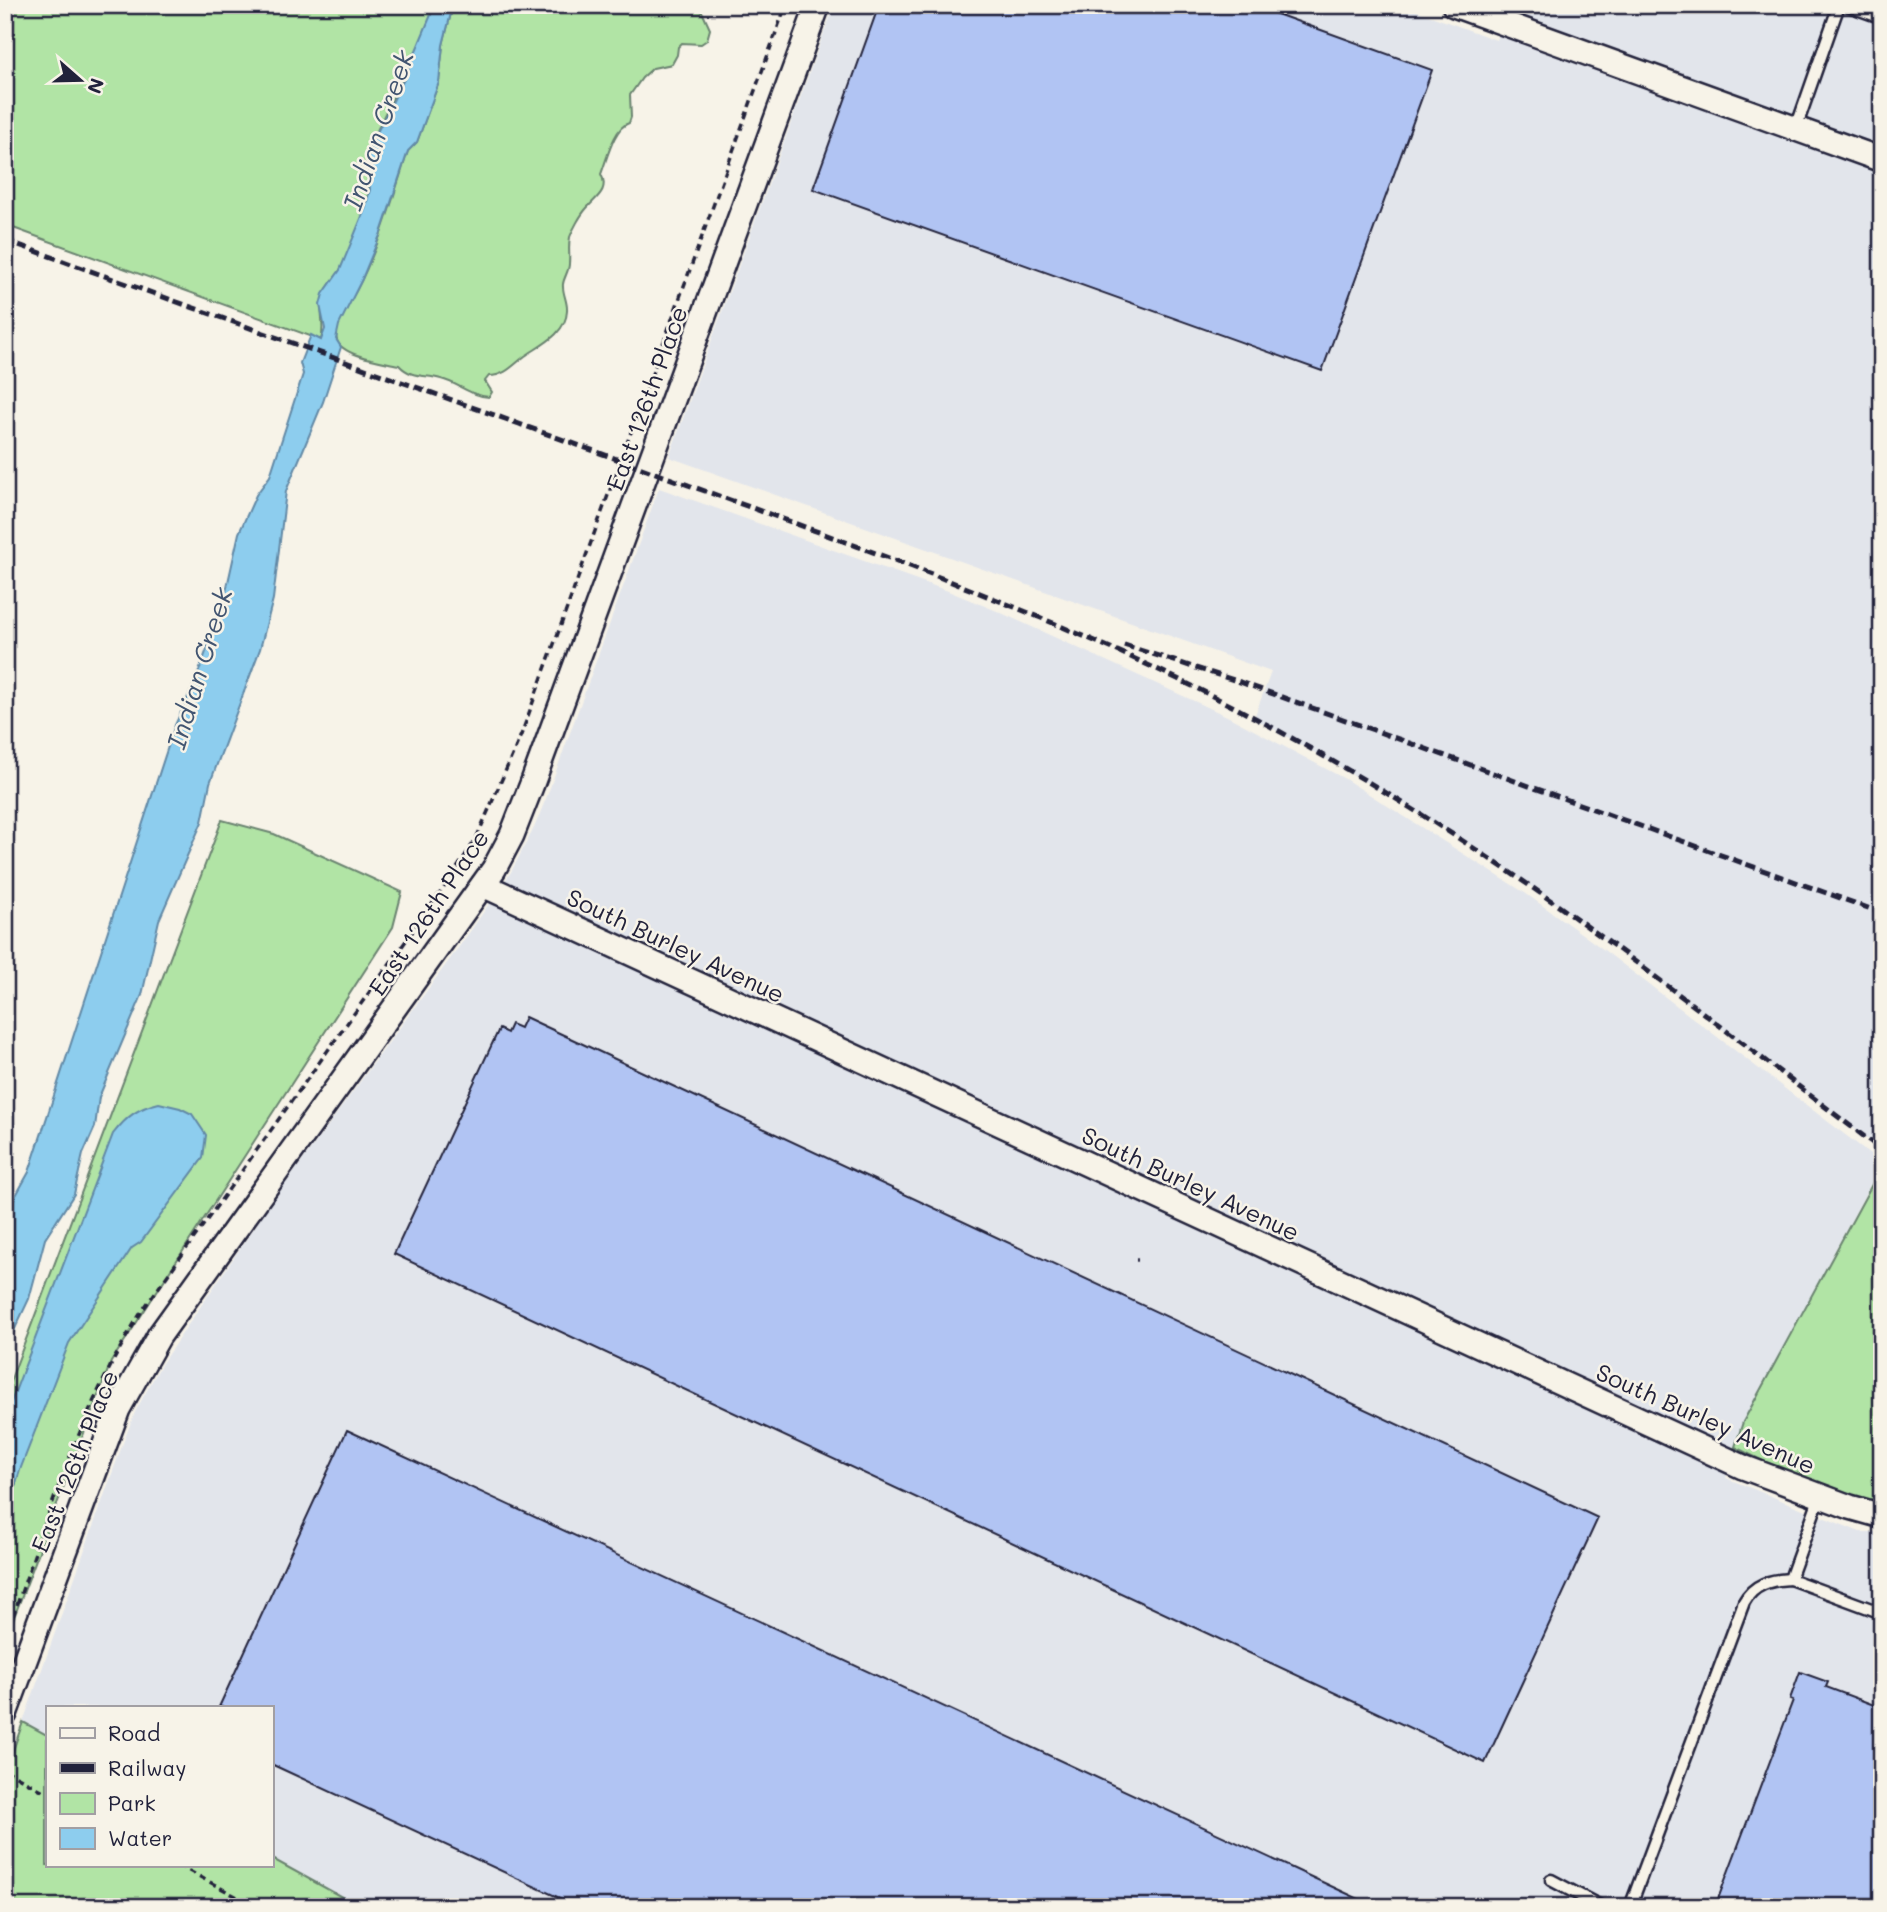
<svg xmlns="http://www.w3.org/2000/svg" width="1887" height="1912" font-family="Mali,sans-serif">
<rect width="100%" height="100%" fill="#f7f3e8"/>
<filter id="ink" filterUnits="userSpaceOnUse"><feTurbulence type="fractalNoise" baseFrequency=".0143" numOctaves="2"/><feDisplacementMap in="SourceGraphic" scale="14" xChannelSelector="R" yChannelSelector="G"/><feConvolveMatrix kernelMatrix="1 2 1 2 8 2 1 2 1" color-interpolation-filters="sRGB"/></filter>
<g filter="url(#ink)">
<g fill="#e2e5eb">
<path d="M 834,5 L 1401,5 L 1496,40 L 1506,8 L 1501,5 L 1882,5 L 1882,1150 L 1554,902 L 1470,845 L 1404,804 L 1254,718 L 1271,672 L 669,457 Z"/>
<path d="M 659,488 L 948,591 L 997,611 L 1229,717 L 1345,779 L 1525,893 L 1600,947 L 1882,1163 L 1743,1422 L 1726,1478 L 1860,1532 L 1882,1532 L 1882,1907 L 360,1907 L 271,1858 L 271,1707 L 47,1707 L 47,1735 L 23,1722 L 123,1443 L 135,1412 L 162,1363 L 267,1209 L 469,933 L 511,872 L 534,828 L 547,796 Z"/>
</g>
<g fill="#b1e4a5" stroke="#6a8370" stroke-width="2">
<path d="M 5,5 L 435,5 C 421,55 388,98 371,146 C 363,166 372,187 366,208 C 360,229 350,254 339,272 C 334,279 328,286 324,294 C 317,308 326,324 321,340 L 5,225 Z"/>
<path d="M 453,5 L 699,5 L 710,29 L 707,40 L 701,44 L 682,43 L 678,47 L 677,55 L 672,64 L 653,68 L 642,78 L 630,95 L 631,117 L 629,123 C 614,127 607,159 601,174 C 610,191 595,198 586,209 C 580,216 573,229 570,237 C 568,247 570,254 569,264 C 569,271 564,277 563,284 C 562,293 568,302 567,311 C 566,334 541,345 525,356 C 513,365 505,376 489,376 L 485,381 L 492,392 L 489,397 C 471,396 458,383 441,379 C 425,374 412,379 399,365 C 386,362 341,356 337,340 C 333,326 349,303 356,291 C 379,247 393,198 408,151 L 417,142 L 439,82 L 443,45 Z"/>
<path d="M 222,820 L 274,834 L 402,892 L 393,927 L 111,1362 L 5,1641 L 5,1395 Z"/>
<path d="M 1882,1166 L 1882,1505 C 1830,1495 1782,1471 1735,1447 L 1743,1422 Z"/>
<path d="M 23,1722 L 47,1735 L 47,1865 L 271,1865 L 271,1858 L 360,1907 L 5,1907 L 5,1773 Z"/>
</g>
<g fill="#8dcdee" stroke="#6289a6" stroke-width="2">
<path d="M 435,5 L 453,5 L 443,45 L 439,82 L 417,142 L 408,151 L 381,233 L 362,279 L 339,325 L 336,339 L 341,347 L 323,402 L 286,491 L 273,599 L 260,649 L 210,783 L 202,822 L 159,920 L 142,995 L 99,1097 L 95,1127 L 83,1154 L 74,1194 L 45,1239 L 29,1299 L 5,1350 L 5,1215 L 29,1172 L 175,725 L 195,682 L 223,605 L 239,533 L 256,495 L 270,476 L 303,374 L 300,363 L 311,335 L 321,340 L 325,329 L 320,305 L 323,294 L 340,270 L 365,209 L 370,189 L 367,164 L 370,146 L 405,77 Z"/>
<path d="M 159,1103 L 180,1108 L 192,1114 L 206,1135 L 203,1158 L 141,1242 L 132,1248 L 69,1343 L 20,1470 L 5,1520 L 5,1418 L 113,1134 C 127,1116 138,1108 159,1103 Z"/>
</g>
<g fill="#b1c4f3" stroke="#22223b" stroke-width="2">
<path d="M 879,5 L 1252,5 L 1432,70 L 1322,371 L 813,189 Z"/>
<path d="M 525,1017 L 1598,1518 L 1485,1763 L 394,1254 L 499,1029 L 507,1033 L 511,1024 L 520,1028 Z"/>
<path d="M 347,1430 L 1376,1907 L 579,1907 L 271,1764 L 271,1707 L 219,1707 Z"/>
<path d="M 1800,1672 L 1828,1682 L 1826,1687 L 1882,1708 L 1882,1907 L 1715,1907 L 1793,1700 L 1790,1699 Z"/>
</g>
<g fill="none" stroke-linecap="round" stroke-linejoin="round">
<g stroke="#22223b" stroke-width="15">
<g id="service">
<path d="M 1846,5 L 1882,18"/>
<path d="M 1796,128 L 1839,5"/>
<path d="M 1820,1496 L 1790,1579 L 1882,1613"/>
<path d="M 1551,1880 L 1602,1907"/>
<path d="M 1630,1907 L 1744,1602 C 1754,1584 1770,1580 1790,1579"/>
</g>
</g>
<g stroke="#22223b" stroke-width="28">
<g id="tertiary">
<path d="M 1454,5 L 1882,160"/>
<path d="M 483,885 L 1743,1467 L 1850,1507 L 1882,1516"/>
<path d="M 5,1714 L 118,1409 L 159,1336 L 494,869 L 512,835 L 532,784 L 818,5"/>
</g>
</g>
<g stroke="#22223b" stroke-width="3.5" stroke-dasharray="7 5" stroke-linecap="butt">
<path d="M 1136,1260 L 1138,1260"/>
<path d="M 5,1639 C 45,1527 78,1412 142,1311 L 450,879 L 476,839 L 521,735 L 786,5"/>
<path d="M 5,1770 L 47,1793"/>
<path d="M 178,1865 L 256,1907"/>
</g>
<use href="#service" stroke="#f7f3e8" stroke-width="10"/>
<use href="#tertiary" stroke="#f7f3e8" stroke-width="23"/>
<g stroke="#22223b" stroke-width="5" stroke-dasharray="10 5" stroke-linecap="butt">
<path d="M 5,240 C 234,323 463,403 691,486 C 883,555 1076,623 1257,719 C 1359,774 1458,835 1553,902 C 1665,981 1772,1067 1882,1150"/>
<path d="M 1124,645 L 1240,682 L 1882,913"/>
</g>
</g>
</g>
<g text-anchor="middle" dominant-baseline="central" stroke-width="5" stroke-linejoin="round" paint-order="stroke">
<g font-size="24" fill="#22223b" stroke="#f7f3e8">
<text transform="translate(646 398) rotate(-70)">East 126th Place</text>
<text transform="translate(428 912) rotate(-56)">East 126th Place</text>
<text transform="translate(676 945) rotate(25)">South Burley Avenue</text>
<text transform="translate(1191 1183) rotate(25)">South Burley Avenue</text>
<text transform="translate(1706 1418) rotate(24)">South Burley Avenue</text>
<text transform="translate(74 1461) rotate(-68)">East 126th Place</text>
</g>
<g font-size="26" font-style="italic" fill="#425571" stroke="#f7f3e8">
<text transform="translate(378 130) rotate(-71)">Indian Creek</text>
<text transform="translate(199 668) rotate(-73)">Indian Creek</text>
</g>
</g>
<rect width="1887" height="1912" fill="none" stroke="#f7f3e8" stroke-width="28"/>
<rect x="14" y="14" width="1859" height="1884" fill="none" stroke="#22223b" stroke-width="2.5" filter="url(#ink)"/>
<rect x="46" y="1706" width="228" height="161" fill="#f7f3e8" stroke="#a29fa3" stroke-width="2"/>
<rect x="60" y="1728" width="35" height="10" fill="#f7f3e8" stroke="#a29fa3" stroke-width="2"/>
<text x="108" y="1741" font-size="21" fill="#22223b">Road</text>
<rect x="60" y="1763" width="35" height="10" fill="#22223b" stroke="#a29fa3" stroke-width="2"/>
<text x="108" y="1776" font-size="21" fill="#22223b">Railway</text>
<rect x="60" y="1793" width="35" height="21" fill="#b1e4a5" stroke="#a29fa3" stroke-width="2"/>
<text x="108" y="1811" font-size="21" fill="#22223b">Park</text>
<rect x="60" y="1828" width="35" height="21" fill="#8dcdee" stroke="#a29fa3" stroke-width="2"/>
<text x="108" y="1846" font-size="21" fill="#22223b">Water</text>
<g transform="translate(80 80) rotate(110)" stroke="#f7f3e8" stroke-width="5" paint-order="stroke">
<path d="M0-5L12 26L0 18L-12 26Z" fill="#22223b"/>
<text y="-10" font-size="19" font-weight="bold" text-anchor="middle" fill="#22223b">N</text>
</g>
</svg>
